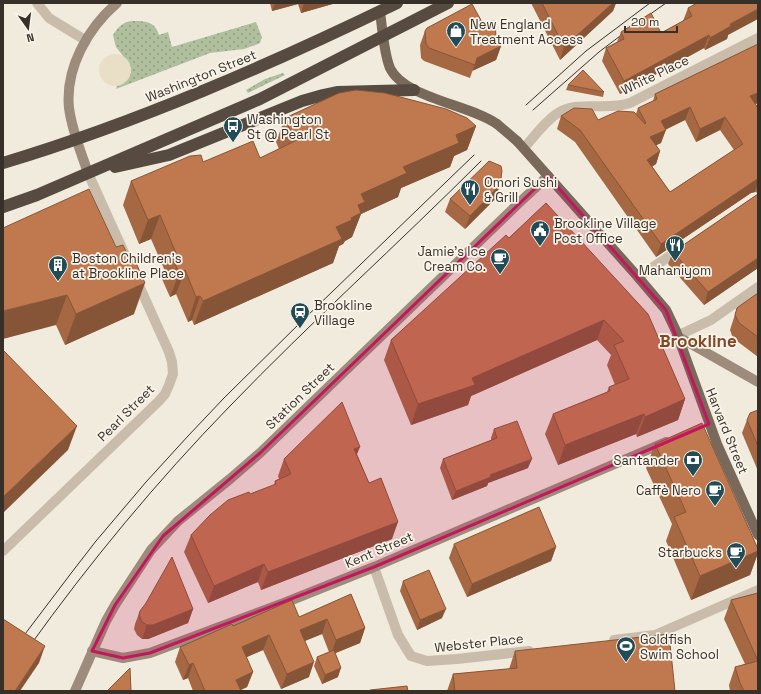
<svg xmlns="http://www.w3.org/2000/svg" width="761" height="694" font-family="'Space Grotesk',sans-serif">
<defs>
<pattern id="grass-dots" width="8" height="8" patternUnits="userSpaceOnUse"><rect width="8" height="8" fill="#b0c09f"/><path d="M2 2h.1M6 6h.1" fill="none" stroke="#909c82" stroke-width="1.8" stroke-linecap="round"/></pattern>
</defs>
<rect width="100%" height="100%" fill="#f1ebde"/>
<g fill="url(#grass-dots)">
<path d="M 132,21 C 145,21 155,21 159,35 L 168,32 L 172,47 L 256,22 L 262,37 L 260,43 L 258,44 L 244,49 L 210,53 L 116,89 L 117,86 L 120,85 L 129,77 L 131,72 L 130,65 L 116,47 L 113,35 C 118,27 123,22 132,21 Z"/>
<path d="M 283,73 L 285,75 L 248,93 L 246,90 L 265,79 Z"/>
</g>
<circle fill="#e9dec6" cx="115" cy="70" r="16"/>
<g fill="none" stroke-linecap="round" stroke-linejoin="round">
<g stroke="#c9bcaa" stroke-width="10">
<path d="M 37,3 L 49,18 L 85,40"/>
<path d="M 524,148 C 534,137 545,121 558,113 C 578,100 608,111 630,103 L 758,38"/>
<path d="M 88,173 L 126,257"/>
<path d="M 638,277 L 682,248"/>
<path d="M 677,336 L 711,320 L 758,287"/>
<path d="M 3,551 L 159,401 L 165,394 L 169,385 L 173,374 L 172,362 L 169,352 L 137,281"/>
<path d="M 374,567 L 398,635 L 411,656 L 427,661 L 457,659 L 529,651"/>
<path d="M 614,640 L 655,635 L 758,590"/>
</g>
<g stroke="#9d8c7c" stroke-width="10">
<path d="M 88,173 C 81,152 72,131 69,108 C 65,68 88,28 117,3"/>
<path d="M 677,336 L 758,382"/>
<path d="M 92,651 L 123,658 L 150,653 L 284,603 L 374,567 L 666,442"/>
<path d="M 75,691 L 106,621 L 115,605 L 151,550 L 178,521 L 230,479 L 260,453 L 521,201 L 548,176"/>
</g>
<g stroke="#78695b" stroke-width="10">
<path d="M 380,11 C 382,27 384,54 390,68 C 404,98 471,105 497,124"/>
<path d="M 517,141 L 638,277 L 666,310 L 676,331 L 717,444 L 758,535"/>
</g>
<g stroke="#574b41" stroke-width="12">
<path d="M 3,163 C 139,122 269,65 397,3"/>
<path d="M 115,167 L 169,155 L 302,101 L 323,95 L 337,92 L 414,90"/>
<path d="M 3,207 L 37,195 L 260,99 L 448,3"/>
</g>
<g stroke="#373029" stroke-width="1">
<path d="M 642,20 L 666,3"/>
<path d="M 526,105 L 586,51 L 650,3"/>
<path d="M 533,110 L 599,52 L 628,30"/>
<path d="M 19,642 L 72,572 L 96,541 L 146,482 L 188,436 L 224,398 L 305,318 L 474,155"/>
<path d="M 29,647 C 90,562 157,481 230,406 C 311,322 398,244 481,161"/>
</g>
<path stroke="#78695b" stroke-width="10" d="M 497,124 L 517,141"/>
</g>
<g fill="#a56843" fill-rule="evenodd">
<path d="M 270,3 L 336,3 L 301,13 L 298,4 L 272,11 Z"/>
<path d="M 531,3 L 616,3 L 613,11 L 560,60 Z"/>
<path d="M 688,8 L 728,35 L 727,39 L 705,50 L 704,48 L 620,94 L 602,61 L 606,48 L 617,42 L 621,32 L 661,33 L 683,21 Z"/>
<path d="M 482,22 L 496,38 L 501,46 L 496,60 L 472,71 L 470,78 L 424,61 L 421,58 L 420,45 L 425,31 Z"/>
<path d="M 758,44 L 758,103 L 755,104 L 758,108 L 758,193 L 755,192 L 751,193 L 656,257 L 575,142 L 557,129 L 561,116 L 598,120 L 636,114 L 638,108 L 653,101 L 655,94 ZM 685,120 L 696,142 L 720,130 L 734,150 L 670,192 L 652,166 L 656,164 L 660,151 L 656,145 L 661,143 L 665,130 Z"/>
<path d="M 568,85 L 604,92 L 603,97 L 566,90 Z"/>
<path d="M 285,118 L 476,126 L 467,150 L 454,156 L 450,167 L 401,188 L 398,197 L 361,214 L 352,237 L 345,241 L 343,244 L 339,246 L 333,263 L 194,325 L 192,320 L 188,322 L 176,294 L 170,297 L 162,279 L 165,271 L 151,239 L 139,244 L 123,205 L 131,181 L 203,162 L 260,158 L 279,149 L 276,142 Z"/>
<path d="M 500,185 L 495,199 L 465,229 L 445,212 L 450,199 Z"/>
<path d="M 758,194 L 758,268 L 704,305 L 668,264 L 673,252 Z"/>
<path d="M 546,203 L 685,399 L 678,420 L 637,437 L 636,434 L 558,465 L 545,434 L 553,414 L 607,392 L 609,387 L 615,385 L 607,365 L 611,355 L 597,340 L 471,396 L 468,405 L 411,425 L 384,360 L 391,340 L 509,238 Z"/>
<path d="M 3,228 L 134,314 L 65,345 L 56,325 Z"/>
<path d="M 758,293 L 758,357 L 733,338 L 730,330 L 737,308 Z"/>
<path d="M 758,410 L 758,471 L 742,433 L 747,420 Z"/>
<path d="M 494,429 L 528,468 L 488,483 L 487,486 L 452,500 L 440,468 L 443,459 L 491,440 L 491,438 Z"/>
<path d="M 655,444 L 758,549 L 758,553 L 750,575 L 691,600 L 666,541 L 672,524 L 646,468 Z"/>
<path d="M 357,454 L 392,539 L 261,590 L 258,582 L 208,603 L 184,552 L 191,535 L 274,485 L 275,481 L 279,479 L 278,476 L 284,459 Z"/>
<path d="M 454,544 L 556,547 L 551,561 L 467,597 L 449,558 Z"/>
<path d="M 403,581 L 442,618 L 417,630 L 400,591 Z"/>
<path d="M 758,593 L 758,691 L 730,691 L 729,685 L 735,667 L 745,664 L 724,619 L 731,600 Z"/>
<path d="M 351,594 L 365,628 L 360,643 L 335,653 L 338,677 L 322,684 L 314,666 L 317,657 L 329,652 L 322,634 L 305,641 L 309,677 L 281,689 L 263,650 L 246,657 L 253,672 L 247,687 L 241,690 L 241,691 L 193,691 L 188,678 L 183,680 L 175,662 L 180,647 L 233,626 L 299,617 Z"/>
<path d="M 193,609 L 188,623 L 148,639 L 142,639 L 137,635 L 134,629 L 135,624 L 140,611 Z"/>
<path d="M 515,651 L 675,691 L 447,691 L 453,674 L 509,669 Z"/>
</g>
<g fill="#865537">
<path d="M 275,3 L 299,3 L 298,4 L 272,11 Z"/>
<path d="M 304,3 L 336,3 L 301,13 Z"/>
<path d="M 613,3 L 616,3 L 613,11 L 560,60 L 564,47 Z"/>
<path d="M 758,9 L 758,19 L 728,35 L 727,39 L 705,50 L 710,38 L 730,24 Z"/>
<path d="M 709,35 L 704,48 L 620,94 L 624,81 Z"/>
<path d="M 501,46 L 496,60 L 472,71 L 470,78 L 477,58 Z"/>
<path d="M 758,93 L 758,103 L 745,109 L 750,96 Z"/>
<path d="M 690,107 L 685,120 L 656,134 L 661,121 Z"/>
<path d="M 725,117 L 720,130 L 696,142 L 700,129 Z"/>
<path d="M 476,126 L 467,150 L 454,156 L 450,167 L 401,188 L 398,197 L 361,214 L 352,237 L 345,241 L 343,244 L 339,246 L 333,263 L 194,325 L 203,301 L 336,227 L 361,194 L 456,135 Z"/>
<path d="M 666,130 L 661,143 L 646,150 L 650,137 Z"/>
<path d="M 660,151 L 656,164 L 643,173 L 647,160 Z"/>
<path d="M 758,179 L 758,183 L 755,192 L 751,193 L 656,257 L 661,244 L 756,180 Z"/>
<path d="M 500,185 L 495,199 L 465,229 L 470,216 Z"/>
<path d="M 160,215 L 151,239 L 139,244 L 148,220 Z"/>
<path d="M 758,258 L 758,268 L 704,305 L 708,292 Z"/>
<path d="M 185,270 L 176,294 L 170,297 L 179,273 Z"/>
<path d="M 145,283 L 134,314 L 65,345 L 76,314 Z"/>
<path d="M 67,295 L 56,325 L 3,339 L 3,311 Z"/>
<path d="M 200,296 L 192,320 L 188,322 L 196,297 Z"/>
<path d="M 604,320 L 597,340 L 471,396 L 468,405 L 411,425 L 418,404 L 472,378 Z"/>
<path d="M 685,399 L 678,420 L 637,437 L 645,417 Z"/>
<path d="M 644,414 L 636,434 L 558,465 L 565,445 Z"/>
<path d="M 77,426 L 68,450 L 3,513 L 3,497 Z"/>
<path d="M 360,447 L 353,464 L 354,449 Z"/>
<path d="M 532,459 L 528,468 L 488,483 L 487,486 L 452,500 L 456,491 L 490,475 Z"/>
<path d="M 398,522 L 392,539 L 261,590 L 268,572 Z"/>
<path d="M 556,547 L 551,561 L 467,597 L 472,584 Z"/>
<path d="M 758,551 L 758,553 L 750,575 L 691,600 L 700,576 Z"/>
<path d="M 264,564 L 258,582 L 208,603 L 214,586 Z"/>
<path d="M 193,609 L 188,623 L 148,639 L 142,639 L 147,625 Z"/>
<path d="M 446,609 L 442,618 L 417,630 L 420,620 Z"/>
<path d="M 327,619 L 322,634 L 294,645 L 300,630 Z"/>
<path d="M 365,628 L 360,643 L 331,655 L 336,640 Z"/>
<path d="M 269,635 L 263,650 L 236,662 L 242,647 Z"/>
<path d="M 45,646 L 39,663 L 20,691 L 15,691 Z"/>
<path d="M 314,662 L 309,677 L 281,689 L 287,674 Z"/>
<path d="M 193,663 L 188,678 L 183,680 L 189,665 Z"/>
<path d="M 341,668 L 338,677 L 322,684 L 325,675 Z"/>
<path d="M 253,672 L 247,687 L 238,691 L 236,680 Z"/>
</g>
<g fill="#c0794e" stroke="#865537" fill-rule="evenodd">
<path d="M 542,3 L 613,3 L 564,47 Z"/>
<path d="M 697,3 L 758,3 L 758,9 L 730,24 L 731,26 L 710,38 L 709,35 L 624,81 L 606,48 L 624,39 L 621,32 L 651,13 L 661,33 L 692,16 L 688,8 Z"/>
<path d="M 472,4 L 482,22 L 495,21 L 496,38 L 501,46 L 477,58 L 475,65 L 429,48 L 426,44 L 425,31 L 427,28 Z"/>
<path d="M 758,44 L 758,93 L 750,96 L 758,108 L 758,179 L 756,180 L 661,244 L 580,130 L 561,116 L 574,108 L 592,109 L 598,120 L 618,111 L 634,112 L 645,124 L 646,123 L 638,108 L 657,99 L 655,94 ZM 690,107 L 700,129 L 725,117 L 743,144 L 670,192 L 647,160 L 660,151 L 650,137 L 666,130 L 661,121 Z"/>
<path d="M 583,70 L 604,92 L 568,85 Z"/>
<path d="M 356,90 L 385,93 L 446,109 L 467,118 L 476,126 L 456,135 L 459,143 L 403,167 L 407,173 L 361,194 L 365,202 L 358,205 L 361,213 L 351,218 L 352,220 L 336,227 L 342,239 L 203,301 L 200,296 L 196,297 L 185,270 L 179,273 L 171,255 L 176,253 L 160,215 L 148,220 L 131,181 L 190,156 L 201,155 L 203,162 L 253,141 L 260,158 L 295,141 L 285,118 L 339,93 Z"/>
<path d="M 489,161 L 501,166 L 502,171 L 500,185 L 470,216 L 450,199 Z"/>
<path d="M 89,189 L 116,247 L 123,245 L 128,256 L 132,254 L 145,283 L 76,314 L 67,295 L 3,311 L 3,228 Z"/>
<path d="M 758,194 L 758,258 L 708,292 L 673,252 Z"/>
<path d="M 546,203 L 648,314 L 685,399 L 645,417 L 644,414 L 565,445 L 553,414 L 610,391 L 609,387 L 629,379 L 614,345 L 624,341 L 604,320 L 472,378 L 475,385 L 418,404 L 391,340 L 506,235 L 509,238 Z"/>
<path d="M 758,293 L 758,337 L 739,323 L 735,315 L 737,308 L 741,305 Z"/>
<path d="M 4,351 L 77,426 L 3,497 L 3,352 Z"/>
<path d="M 342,402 L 360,447 L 354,449 L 369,483 L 381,478 L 398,522 L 268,572 L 264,564 L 214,586 L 191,535 L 210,515 L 228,500 L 249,492 L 250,494 L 276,484 L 275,481 L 291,474 L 284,459 Z"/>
<path d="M 758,410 L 758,446 L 747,420 L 750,413 Z"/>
<path d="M 517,421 L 532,459 L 490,475 L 491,477 L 456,491 L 443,459 L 497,438 L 494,429 Z"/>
<path d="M 702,423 L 758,549 L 758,551 L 700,576 L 674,517 L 686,512 L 655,444 Z"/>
<path d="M 539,507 L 556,547 L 472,584 L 454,544 Z"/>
<path d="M 172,557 L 193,609 L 153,625 L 147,625 L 142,622 L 139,615 L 140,611 L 146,603 Z"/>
<path d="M 429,570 L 446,609 L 420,620 L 403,581 Z"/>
<path d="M 758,593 L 758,661 L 731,600 Z"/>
<path d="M 351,594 L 365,628 L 336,640 L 327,619 L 300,630 L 314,662 L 287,674 L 269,635 L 242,647 L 253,672 L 236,680 L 241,691 L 205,691 L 193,663 L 189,665 L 180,647 L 232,624 L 233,626 L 292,600 L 299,617 Z"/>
<path d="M 3,619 L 45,646 L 15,691 L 3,691 Z"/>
<path d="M 669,634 L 675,691 L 455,691 L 453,674 L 517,668 L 515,651 Z"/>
<path d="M 334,650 L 341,668 L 325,675 L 317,657 Z"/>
<path d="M 758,661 L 758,691 L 744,691 L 740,683 L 735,667 Z"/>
<path d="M 130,668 L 131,691 L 107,691 Z"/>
<path d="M 407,686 L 408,691 L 370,691 L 370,690 Z"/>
</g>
<path fill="#c2185b" fill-opacity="0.2" stroke="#c2185b" stroke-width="3" stroke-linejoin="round" d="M 548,176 L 666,310 L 709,424 L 374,567 L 150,653 L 123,658 L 92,651 L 115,605 L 163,536 L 260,453 Z"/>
<defs>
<g id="shop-pin" transform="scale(1)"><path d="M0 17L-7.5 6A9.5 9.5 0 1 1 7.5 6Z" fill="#214c57" stroke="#f9f4ea"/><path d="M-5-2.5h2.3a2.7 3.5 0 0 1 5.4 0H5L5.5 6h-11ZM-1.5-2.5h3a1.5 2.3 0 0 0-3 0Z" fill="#fff"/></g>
<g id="bus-pin" transform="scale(1)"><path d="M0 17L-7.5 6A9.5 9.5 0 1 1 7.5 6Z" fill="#214c57" stroke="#f9f4ea"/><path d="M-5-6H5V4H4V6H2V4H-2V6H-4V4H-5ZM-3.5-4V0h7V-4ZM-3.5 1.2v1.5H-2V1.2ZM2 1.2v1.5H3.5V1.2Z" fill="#fff"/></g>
<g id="restaurant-pin" transform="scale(1)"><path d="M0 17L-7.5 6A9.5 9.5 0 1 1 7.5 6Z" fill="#214c57" stroke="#f9f4ea"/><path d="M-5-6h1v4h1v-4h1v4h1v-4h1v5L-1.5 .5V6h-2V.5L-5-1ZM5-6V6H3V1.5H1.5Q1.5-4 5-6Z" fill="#fff"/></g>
<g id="civic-pin" transform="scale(1)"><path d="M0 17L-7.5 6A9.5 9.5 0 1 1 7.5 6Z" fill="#214c57" stroke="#f9f4ea"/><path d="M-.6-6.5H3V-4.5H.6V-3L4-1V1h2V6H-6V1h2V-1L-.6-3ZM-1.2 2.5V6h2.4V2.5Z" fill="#fff"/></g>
<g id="cafe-pin" transform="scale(1)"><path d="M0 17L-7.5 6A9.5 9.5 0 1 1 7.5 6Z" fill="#214c57" stroke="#f9f4ea"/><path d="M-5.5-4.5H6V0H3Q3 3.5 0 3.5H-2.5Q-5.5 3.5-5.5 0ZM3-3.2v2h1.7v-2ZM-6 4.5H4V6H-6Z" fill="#fff"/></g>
<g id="building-pin" transform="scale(1)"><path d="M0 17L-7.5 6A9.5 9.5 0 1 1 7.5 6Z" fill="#214c57" stroke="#f9f4ea"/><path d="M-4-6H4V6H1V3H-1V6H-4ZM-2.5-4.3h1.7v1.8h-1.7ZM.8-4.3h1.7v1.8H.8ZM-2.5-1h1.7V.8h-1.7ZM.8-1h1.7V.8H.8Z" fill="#fff"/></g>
<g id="station-pin" transform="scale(1)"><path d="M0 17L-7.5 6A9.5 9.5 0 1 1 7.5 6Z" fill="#214c57" stroke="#f9f4ea"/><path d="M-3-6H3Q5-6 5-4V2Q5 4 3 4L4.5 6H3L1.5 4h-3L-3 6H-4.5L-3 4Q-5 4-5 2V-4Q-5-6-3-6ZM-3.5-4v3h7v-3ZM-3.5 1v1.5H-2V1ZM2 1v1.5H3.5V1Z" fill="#fff"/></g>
<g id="bank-pin" transform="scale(1)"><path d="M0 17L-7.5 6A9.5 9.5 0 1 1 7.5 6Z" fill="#214c57" stroke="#f9f4ea"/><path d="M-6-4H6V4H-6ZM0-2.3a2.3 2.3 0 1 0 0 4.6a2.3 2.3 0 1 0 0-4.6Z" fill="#fff"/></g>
<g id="stadium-pin" transform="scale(1)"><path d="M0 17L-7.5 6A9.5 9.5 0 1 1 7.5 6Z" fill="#214c57" stroke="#f9f4ea"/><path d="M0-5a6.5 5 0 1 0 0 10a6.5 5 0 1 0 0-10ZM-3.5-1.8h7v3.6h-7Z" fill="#fff"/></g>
</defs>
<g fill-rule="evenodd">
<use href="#shop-pin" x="456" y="31"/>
<use href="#bus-pin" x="233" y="126"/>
<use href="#restaurant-pin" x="470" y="189"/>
<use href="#civic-pin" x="540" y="230"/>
<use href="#restaurant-pin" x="675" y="245"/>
<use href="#cafe-pin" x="500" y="258"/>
<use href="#building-pin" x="58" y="265"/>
<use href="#station-pin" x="300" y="312"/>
<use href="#bank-pin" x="693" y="460"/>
<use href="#cafe-pin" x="715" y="490"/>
<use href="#cafe-pin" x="736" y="552"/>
<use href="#stadium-pin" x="626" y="646"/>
</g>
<g text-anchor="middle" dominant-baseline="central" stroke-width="3.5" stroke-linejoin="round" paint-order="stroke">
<g font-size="13" fill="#373029" stroke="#f9f4ea" text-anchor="start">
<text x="470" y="24">New England<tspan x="470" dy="15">Treatment Access</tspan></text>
<text x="247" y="119">Washington<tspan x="247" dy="15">St @ Pearl St</tspan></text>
<text x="484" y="182">Omori Sushi<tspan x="484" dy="15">&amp; Grill</tspan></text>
<text x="554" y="223">Brookline Village<tspan x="554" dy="15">Post Office</tspan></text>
<text x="486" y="251" text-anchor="end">Jamie's Ice<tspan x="486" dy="15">Cream Co.</tspan></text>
<text x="72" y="258">Boston Children's<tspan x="72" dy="15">at Brookline Place</tspan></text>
<text x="675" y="270" text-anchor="middle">Mahaniyom</text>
<text x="314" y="305">Brookline<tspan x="314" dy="15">Village</tspan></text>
<text x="679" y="460" text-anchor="end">Santander</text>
<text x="701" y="490" text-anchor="end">Caffè Nero</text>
<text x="722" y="552" text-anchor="end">Starbucks</text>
<text x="640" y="639">Goldfish<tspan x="640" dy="15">Swim School</tspan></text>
</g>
<g font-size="13" fill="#373029" stroke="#f9f4ea">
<text transform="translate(655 75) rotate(-26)">White Place</text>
<text transform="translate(201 76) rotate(-22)">Washington Street</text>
<text transform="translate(300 396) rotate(-44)">Station Street</text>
<text transform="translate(126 413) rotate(-45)">Pearl Street</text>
<text transform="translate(727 431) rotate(68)">Harvard Street</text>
<text transform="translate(379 550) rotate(-23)">Kent Street</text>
<text transform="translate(479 643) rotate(-6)">Webster Place</text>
</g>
<g font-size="17" font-weight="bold" fill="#824826" stroke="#f9f4ea">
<text x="698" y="341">Brookline</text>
</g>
</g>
<rect width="761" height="694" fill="none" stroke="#373029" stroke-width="8"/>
<g transform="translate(28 28) rotate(166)" stroke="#f9f4ea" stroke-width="3" paint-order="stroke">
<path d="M0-3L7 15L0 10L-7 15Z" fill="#373029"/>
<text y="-6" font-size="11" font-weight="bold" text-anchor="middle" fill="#373029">N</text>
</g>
<path d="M625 26v6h52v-6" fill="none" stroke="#373029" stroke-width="2"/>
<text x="631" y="26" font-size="12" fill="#373029" stroke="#f9f4ea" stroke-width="3" paint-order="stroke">20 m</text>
</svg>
